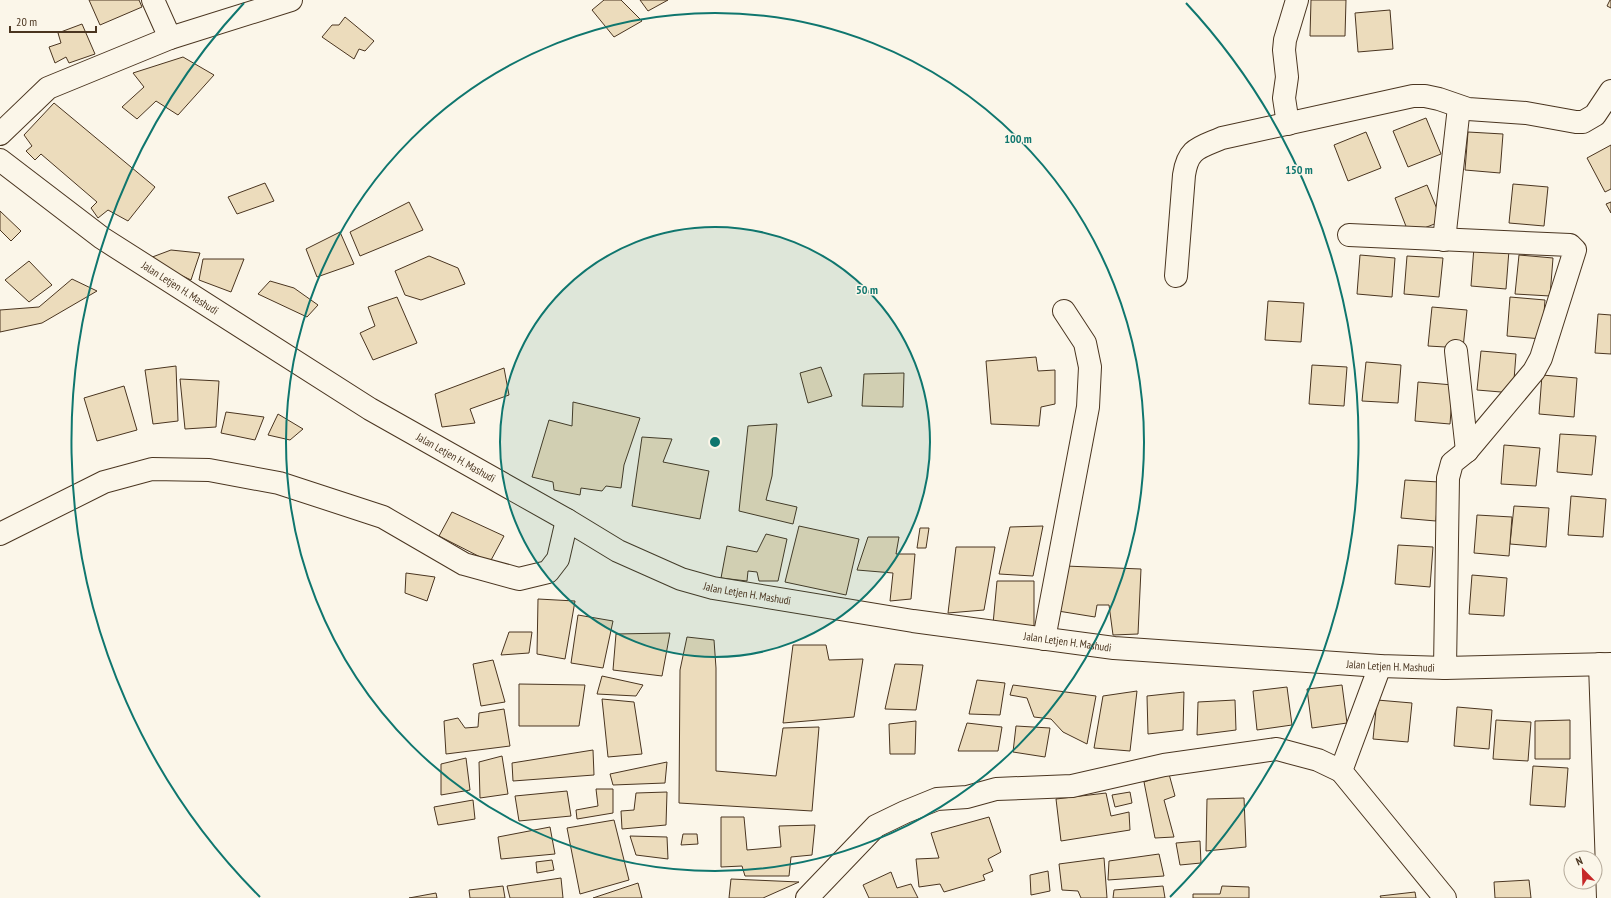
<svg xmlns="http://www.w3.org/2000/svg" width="1611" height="898" font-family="'PT Sans Narrow',sans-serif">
<rect width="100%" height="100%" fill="#fbf6e9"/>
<g fill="#ecdcbc" stroke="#4a3520">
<path d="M 89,0 L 139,0 L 142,7 L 100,25 Z"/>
<path d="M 604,0 L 621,0 L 642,21 L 614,37 L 592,10 Z"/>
<path d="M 640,0 L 668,0 L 648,11 Z"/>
<path d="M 1311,0 L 1346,0 L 1345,36 L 1310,36 Z"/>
<path d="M 1610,0 L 1611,0 L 1611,8 L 1607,6 Z"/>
<path d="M 1390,10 L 1393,49 L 1358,52 L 1355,13 Z"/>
<path d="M 345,17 L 374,41 L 365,51 L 359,49 L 354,59 L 322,37 L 332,25 L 339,25 Z"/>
<path d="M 82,24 L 95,54 L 69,63 L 66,57 L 55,63 L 49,47 L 61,43 L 58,33 Z"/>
<path d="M 183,57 L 214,75 L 178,115 L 156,101 L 137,119 L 122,107 L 144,87 L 133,73 Z"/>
<path d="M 54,103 L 155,187 L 128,221 L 108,210 L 98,218 L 91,208 L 97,202 L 41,154 L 35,160 L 26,151 L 32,146 L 24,135 Z"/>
<path d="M 1426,118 L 1441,154 L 1408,167 L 1393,131 Z"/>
<path d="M 1366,132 L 1381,168 L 1348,181 L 1334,145 Z"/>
<path d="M 1468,132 L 1503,134 L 1500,173 L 1465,170 Z"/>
<path d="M 1611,145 L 1611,189 L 1605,192 L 1587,158 Z"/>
<path d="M 265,183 L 274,201 L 237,214 L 228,197 Z"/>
<path d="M 1513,184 L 1548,187 L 1544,226 L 1509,223 Z"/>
<path d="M 1427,185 L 1442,221 L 1409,234 L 1395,198 Z"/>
<path d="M 409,202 L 423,230 L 360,256 L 350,232 Z"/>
<path d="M 1611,202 L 1611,213 L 1606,204 Z"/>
<path d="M 0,211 L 21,231 L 11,241 L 0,230 Z"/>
<path d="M 340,232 L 354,264 L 317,277 L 306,249 Z"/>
<path d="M 1474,247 L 1509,250 L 1506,289 L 1471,286 Z"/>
<path d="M 171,250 L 200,253 L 191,280 L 147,259 Z"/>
<path d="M 1360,255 L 1395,258 L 1392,297 L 1357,294 Z"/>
<path d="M 1519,255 L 1553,258 L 1550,296 L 1515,294 Z"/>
<path d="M 429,256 L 458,268 L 465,284 L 421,300 L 405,295 L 395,271 Z"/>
<path d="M 1407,256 L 1443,258 L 1439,297 L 1404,294 Z"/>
<path d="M 203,259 L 244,259 L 231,292 L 199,280 Z"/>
<path d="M 29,261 L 52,285 L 29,302 L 5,280 Z"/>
<path d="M 72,279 L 97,291 L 42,323 L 0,332 L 0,310 L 39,307 Z"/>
<path d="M 270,281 L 294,288 L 318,305 L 307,317 L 258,294 Z"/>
<path d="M 397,297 L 417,343 L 373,360 L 360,333 L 375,326 L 368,307 Z"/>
<path d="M 1510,297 L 1545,300 L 1542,339 L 1507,336 Z"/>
<path d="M 1268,301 L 1304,303 L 1301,342 L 1265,340 Z"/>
<path d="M 1432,307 L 1467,310 L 1463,348 L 1428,346 Z"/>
<path d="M 1598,314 L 1611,315 L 1611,354 L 1595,353 Z"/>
<path d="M 1481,351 L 1516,354 L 1513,393 L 1477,390 Z"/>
<path d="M 1036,357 L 1038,371 L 1055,370 L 1055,404 L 1041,407 L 1039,426 L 991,424 L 986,361 Z"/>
<path d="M 1366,362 L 1401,365 L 1398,403 L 1362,401 Z"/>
<path d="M 1312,365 L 1347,367 L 1344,406 L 1309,404 Z"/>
<path d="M 176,366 L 178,421 L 153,424 L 145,370 Z"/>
<path d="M 821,367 L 832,396 L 808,403 L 800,373 Z"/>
<path d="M 504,368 L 509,395 L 470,409 L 475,423 L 442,427 L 435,394 Z"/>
<path d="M 904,373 L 903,407 L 862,406 L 864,374 Z"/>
<path d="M 1542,375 L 1577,378 L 1574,417 L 1539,414 Z"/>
<path d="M 180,379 L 219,381 L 216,427 L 185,429 Z"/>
<path d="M 1418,382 L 1453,385 L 1450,424 L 1415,421 Z"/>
<path d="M 124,386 L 137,430 L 97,441 L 84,398 Z"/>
<path d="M 573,402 L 640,418 L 624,465 L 621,488 L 606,486 L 602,491 L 581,488 L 580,495 L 554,490 L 553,482 L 532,477 L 549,420 L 572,426 Z"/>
<path d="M 226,412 L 264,417 L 255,440 L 221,433 Z"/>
<path d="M 278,414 L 303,429 L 290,440 L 268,435 Z"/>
<path d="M 777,424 L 772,476 L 766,500 L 797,507 L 793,524 L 739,511 L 748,426 Z"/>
<path d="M 1560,434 L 1596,436 L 1592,475 L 1557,472 Z"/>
<path d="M 642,437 L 672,439 L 663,462 L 709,471 L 700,519 L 632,506 Z"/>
<path d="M 1504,445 L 1540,448 L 1536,486 L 1501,484 Z"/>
<path d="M 1405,480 L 1439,482 L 1436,521 L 1401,518 Z"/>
<path d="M 1571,496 L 1606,499 L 1603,537 L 1568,535 Z"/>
<path d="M 1514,506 L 1549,508 L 1546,547 L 1510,544 Z"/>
<path d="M 452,512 L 504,536 L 490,562 L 439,536 Z"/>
<path d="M 1477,515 L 1512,517 L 1509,556 L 1474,553 Z"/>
<path d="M 799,526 L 859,539 L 846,595 L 785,582 Z"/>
<path d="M 1043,526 L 1033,576 L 999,574 L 1010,527 Z"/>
<path d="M 920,528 L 929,528 L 926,548 L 917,548 Z"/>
<path d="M 766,534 L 787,539 L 778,581 L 759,581 L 757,572 L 748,571 L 747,581 L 721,578 L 727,546 L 757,552 Z"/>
<path d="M 868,537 L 899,537 L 896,554 L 915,554 L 911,599 L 890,601 L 893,573 L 857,570 Z"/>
<path d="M 1398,545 L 1433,547 L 1430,587 L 1395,584 Z"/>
<path d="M 956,547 L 995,547 L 984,610 L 948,613 Z"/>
<path d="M 1065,566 L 1141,569 L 1138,634 L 1113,635 L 1109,605 L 1097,605 L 1095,617 L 1058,611 Z"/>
<path d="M 406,573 L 435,577 L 427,601 L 405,593 Z"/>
<path d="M 1472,575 L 1507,578 L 1504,616 L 1469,614 Z"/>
<path d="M 997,581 L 1034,581 L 1034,626 L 993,624 Z"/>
<path d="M 538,599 L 575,601 L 565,659 L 537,654 Z"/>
<path d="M 578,615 L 613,621 L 603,668 L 571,663 Z"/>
<path d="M 509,632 L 532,632 L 529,653 L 501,655 Z"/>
<path d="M 670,633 L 662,676 L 613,670 L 616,634 Z"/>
<path d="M 687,637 L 714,640 L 716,668 L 716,771 L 776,776 L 783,728 L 819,727 L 812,811 L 679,803 L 680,670 Z"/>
<path d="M 793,645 L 826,645 L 829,660 L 863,659 L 854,717 L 783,723 Z"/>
<path d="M 493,660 L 505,702 L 481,706 L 473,664 Z"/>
<path d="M 895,664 L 923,665 L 916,710 L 885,709 Z"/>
<path d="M 602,676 L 643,685 L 636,696 L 597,694 Z"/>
<path d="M 977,680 L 1005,683 L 1000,715 L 969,714 Z"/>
<path d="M 519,684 L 585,685 L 579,726 L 519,726 Z"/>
<path d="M 1013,685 L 1096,696 L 1087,744 L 1063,732 L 1051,719 L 1034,717 L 1027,698 L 1010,695 Z"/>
<path d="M 1342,685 L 1347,723 L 1312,728 L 1307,689 Z"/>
<path d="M 1287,687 L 1292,725 L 1257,730 L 1253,691 Z"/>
<path d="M 1137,691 L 1130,751 L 1094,748 L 1103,696 Z"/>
<path d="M 1184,692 L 1183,730 L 1148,734 L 1147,696 Z"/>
<path d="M 602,699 L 634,702 L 642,754 L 608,757 Z"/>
<path d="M 1235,700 L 1236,730 L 1197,735 L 1198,702 Z"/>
<path d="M 1377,700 L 1412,703 L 1408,742 L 1373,739 Z"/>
<path d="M 1457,707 L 1492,710 L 1489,749 L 1454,746 Z"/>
<path d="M 504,709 L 510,746 L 446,754 L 444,721 L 458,718 L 465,728 L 478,727 L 479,713 Z"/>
<path d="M 1496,720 L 1531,722 L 1528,761 L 1493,759 Z"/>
<path d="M 1570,720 L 1570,759 L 1535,759 L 1535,721 Z"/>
<path d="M 916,721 L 915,754 L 890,754 L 889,724 Z"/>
<path d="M 967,723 L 1002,727 L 998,751 L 958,751 Z"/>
<path d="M 1016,726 L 1050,728 L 1045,757 L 1013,752 Z"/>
<path d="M 593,750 L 594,775 L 513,781 L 512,763 Z"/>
<path d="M 502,756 L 508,794 L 480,798 L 479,762 Z"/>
<path d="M 466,758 L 470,790 L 441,795 L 441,764 Z"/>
<path d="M 667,762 L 665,783 L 613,785 L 610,774 Z"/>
<path d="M 1533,766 L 1568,768 L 1565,807 L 1530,805 Z"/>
<path d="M 1169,774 L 1175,796 L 1164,800 L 1174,837 L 1155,838 L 1144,782 Z"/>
<path d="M 596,789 L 613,789 L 613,813 L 577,819 L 576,810 L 598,806 Z"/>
<path d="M 567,791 L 571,816 L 519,821 L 515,796 Z"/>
<path d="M 667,792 L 666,825 L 622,829 L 621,811 L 634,810 L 636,793 Z"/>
<path d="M 1130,792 L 1132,803 L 1115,807 L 1112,795 Z"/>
<path d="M 1106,793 L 1111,816 L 1129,812 L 1130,830 L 1061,841 L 1056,799 Z"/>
<path d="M 1244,798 L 1246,847 L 1206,851 L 1207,799 Z"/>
<path d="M 473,800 L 475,819 L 438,825 L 434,807 Z"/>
<path d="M 721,817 L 744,817 L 747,850 L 781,847 L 779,826 L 815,825 L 812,855 L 791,857 L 789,876 L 745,876 L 742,866 L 721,867 Z"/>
<path d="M 989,817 L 1001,852 L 988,859 L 993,871 L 983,875 L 985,880 L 944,892 L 940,884 L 919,887 L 916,859 L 939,858 L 931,833 Z"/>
<path d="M 614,820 L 629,880 L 580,894 L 567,828 Z"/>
<path d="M 550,827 L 555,854 L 501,859 L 498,837 Z"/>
<path d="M 683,834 L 697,834 L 698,844 L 681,845 Z"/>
<path d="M 630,836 L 667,837 L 668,859 L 636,855 Z"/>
<path d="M 1200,841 L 1201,863 L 1180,865 L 1176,843 Z"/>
<path d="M 1159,854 L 1164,876 L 1108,880 L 1109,861 Z"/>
<path d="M 1104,858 L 1107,898 L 1081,898 L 1078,891 L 1062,890 L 1059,864 Z"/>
<path d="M 552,860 L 554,870 L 537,873 L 536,862 Z"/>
<path d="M 1048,871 L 1050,891 L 1031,895 L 1030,875 Z"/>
<path d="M 891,872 L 897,888 L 911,884 L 918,898 L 869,898 L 863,885 Z"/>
<path d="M 561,878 L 563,898 L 510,898 L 507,886 Z"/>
<path d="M 731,879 L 799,882 L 763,898 L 729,898 Z"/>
<path d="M 1529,880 L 1531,898 L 1495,898 L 1494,882 Z"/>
<path d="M 638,883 L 642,898 L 593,898 Z"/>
<path d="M 503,886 L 505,898 L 470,898 L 469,890 Z"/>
<path d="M 1163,886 L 1165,898 L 1113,898 L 1114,890 Z"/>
<path d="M 1222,886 L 1249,887 L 1249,898 L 1193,898 L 1193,894 L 1220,894 Z"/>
<path d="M 1415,892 L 1416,898 L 1381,898 L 1380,896 Z"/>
<path d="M 436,893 L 437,898 L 409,898 Z"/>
</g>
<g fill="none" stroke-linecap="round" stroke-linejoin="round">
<g stroke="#4a3520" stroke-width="24">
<g id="minor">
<path d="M 153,0 L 170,38"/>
<path d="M 1288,124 L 1284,98 L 1287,77 L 1284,50 L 1285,40 L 1297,0"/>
<path d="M 0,134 L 48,88 L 170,38 L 291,0"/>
<path d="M 1349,235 L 1570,245 L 1575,250 L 1541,358 L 1534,371 L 1467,451 L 1452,463 L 1448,478 L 1445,668"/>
<path d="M 1444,240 L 1459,107"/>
<path d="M 1176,276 L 1184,175 C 1188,148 1199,148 1222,138 L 1413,96 L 1425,96 L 1439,99 L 1468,109 L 1526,113 L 1576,122 L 1583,122 L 1595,115 L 1611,91"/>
<path d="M 1456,351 L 1467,451"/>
<path d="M 0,534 L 104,482 L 152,469 L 209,470 L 279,483 L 383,517 L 464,564 L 519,579 L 548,572 L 558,559 L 567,520"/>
<path d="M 1044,639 L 1088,407 L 1090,367 L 1085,343 L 1064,311"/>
<path d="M 1600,664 L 1608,898"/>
<path d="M 1380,666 L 1341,771 L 1445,898"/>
<path d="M 807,898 L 876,826 L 905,812 L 937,799 L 967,797 L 996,789 L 1072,786 L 1164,765 L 1277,749 L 1318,760 L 1341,771"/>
</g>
</g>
<g stroke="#4a3520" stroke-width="24">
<g id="secondary">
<path id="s1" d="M 0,160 L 102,238 L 370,409 L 567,520 L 618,551 L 681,579 L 713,588 L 913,621 L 1114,648 L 1380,666 L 1445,668 L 1611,664"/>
</g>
</g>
<use href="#minor" stroke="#fbf6e9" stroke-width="22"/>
<use href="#secondary" stroke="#fbf6e9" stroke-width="22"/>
</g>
<circle cx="715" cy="442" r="215" fill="#0f766e" fill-opacity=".12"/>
<g fill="none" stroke="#0f766e" stroke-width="2">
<circle cx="715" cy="442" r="215"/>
<circle cx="715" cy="442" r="429"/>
<path d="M260 897A644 644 0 0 1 244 3M1186 3A644 644 0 0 1 1170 897"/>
</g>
<g text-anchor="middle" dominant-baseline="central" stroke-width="3" stroke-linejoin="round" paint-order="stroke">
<g font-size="11" fill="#4a3520" stroke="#fbf6e9">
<text stroke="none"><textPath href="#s1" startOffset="221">Jalan Letjen H. Mashudi</textPath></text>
<text stroke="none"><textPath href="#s1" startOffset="545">Jalan Letjen H. Mashudi</textPath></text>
<text stroke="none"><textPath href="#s1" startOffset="869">Jalan Letjen H. Mashudi</textPath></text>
<text stroke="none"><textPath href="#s1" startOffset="1193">Jalan Letjen H. Mashudi</textPath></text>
<text stroke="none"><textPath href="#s1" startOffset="1517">Jalan Letjen H. Mashudi</textPath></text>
</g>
</g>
<circle cx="715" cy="442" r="6" fill="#0f766e" stroke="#fbf6e9" stroke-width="2"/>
<g font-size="12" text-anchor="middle" font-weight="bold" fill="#0f766e" stroke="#fbf6e9" stroke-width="3" stroke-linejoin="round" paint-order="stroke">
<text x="1018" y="143">100 m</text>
<text x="1299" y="174">150 m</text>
<text x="867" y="294">50 m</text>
</g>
<g transform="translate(1583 870) rotate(337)"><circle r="19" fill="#fbf6e9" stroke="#b4a999"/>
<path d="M0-3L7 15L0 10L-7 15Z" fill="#c62828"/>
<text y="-6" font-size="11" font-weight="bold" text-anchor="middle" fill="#4a3520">N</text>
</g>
<path d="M10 26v6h86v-6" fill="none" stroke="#4a3520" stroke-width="2"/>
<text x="16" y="26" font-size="12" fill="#4a3520" stroke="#fbf6e9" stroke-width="3" paint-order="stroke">20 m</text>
</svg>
